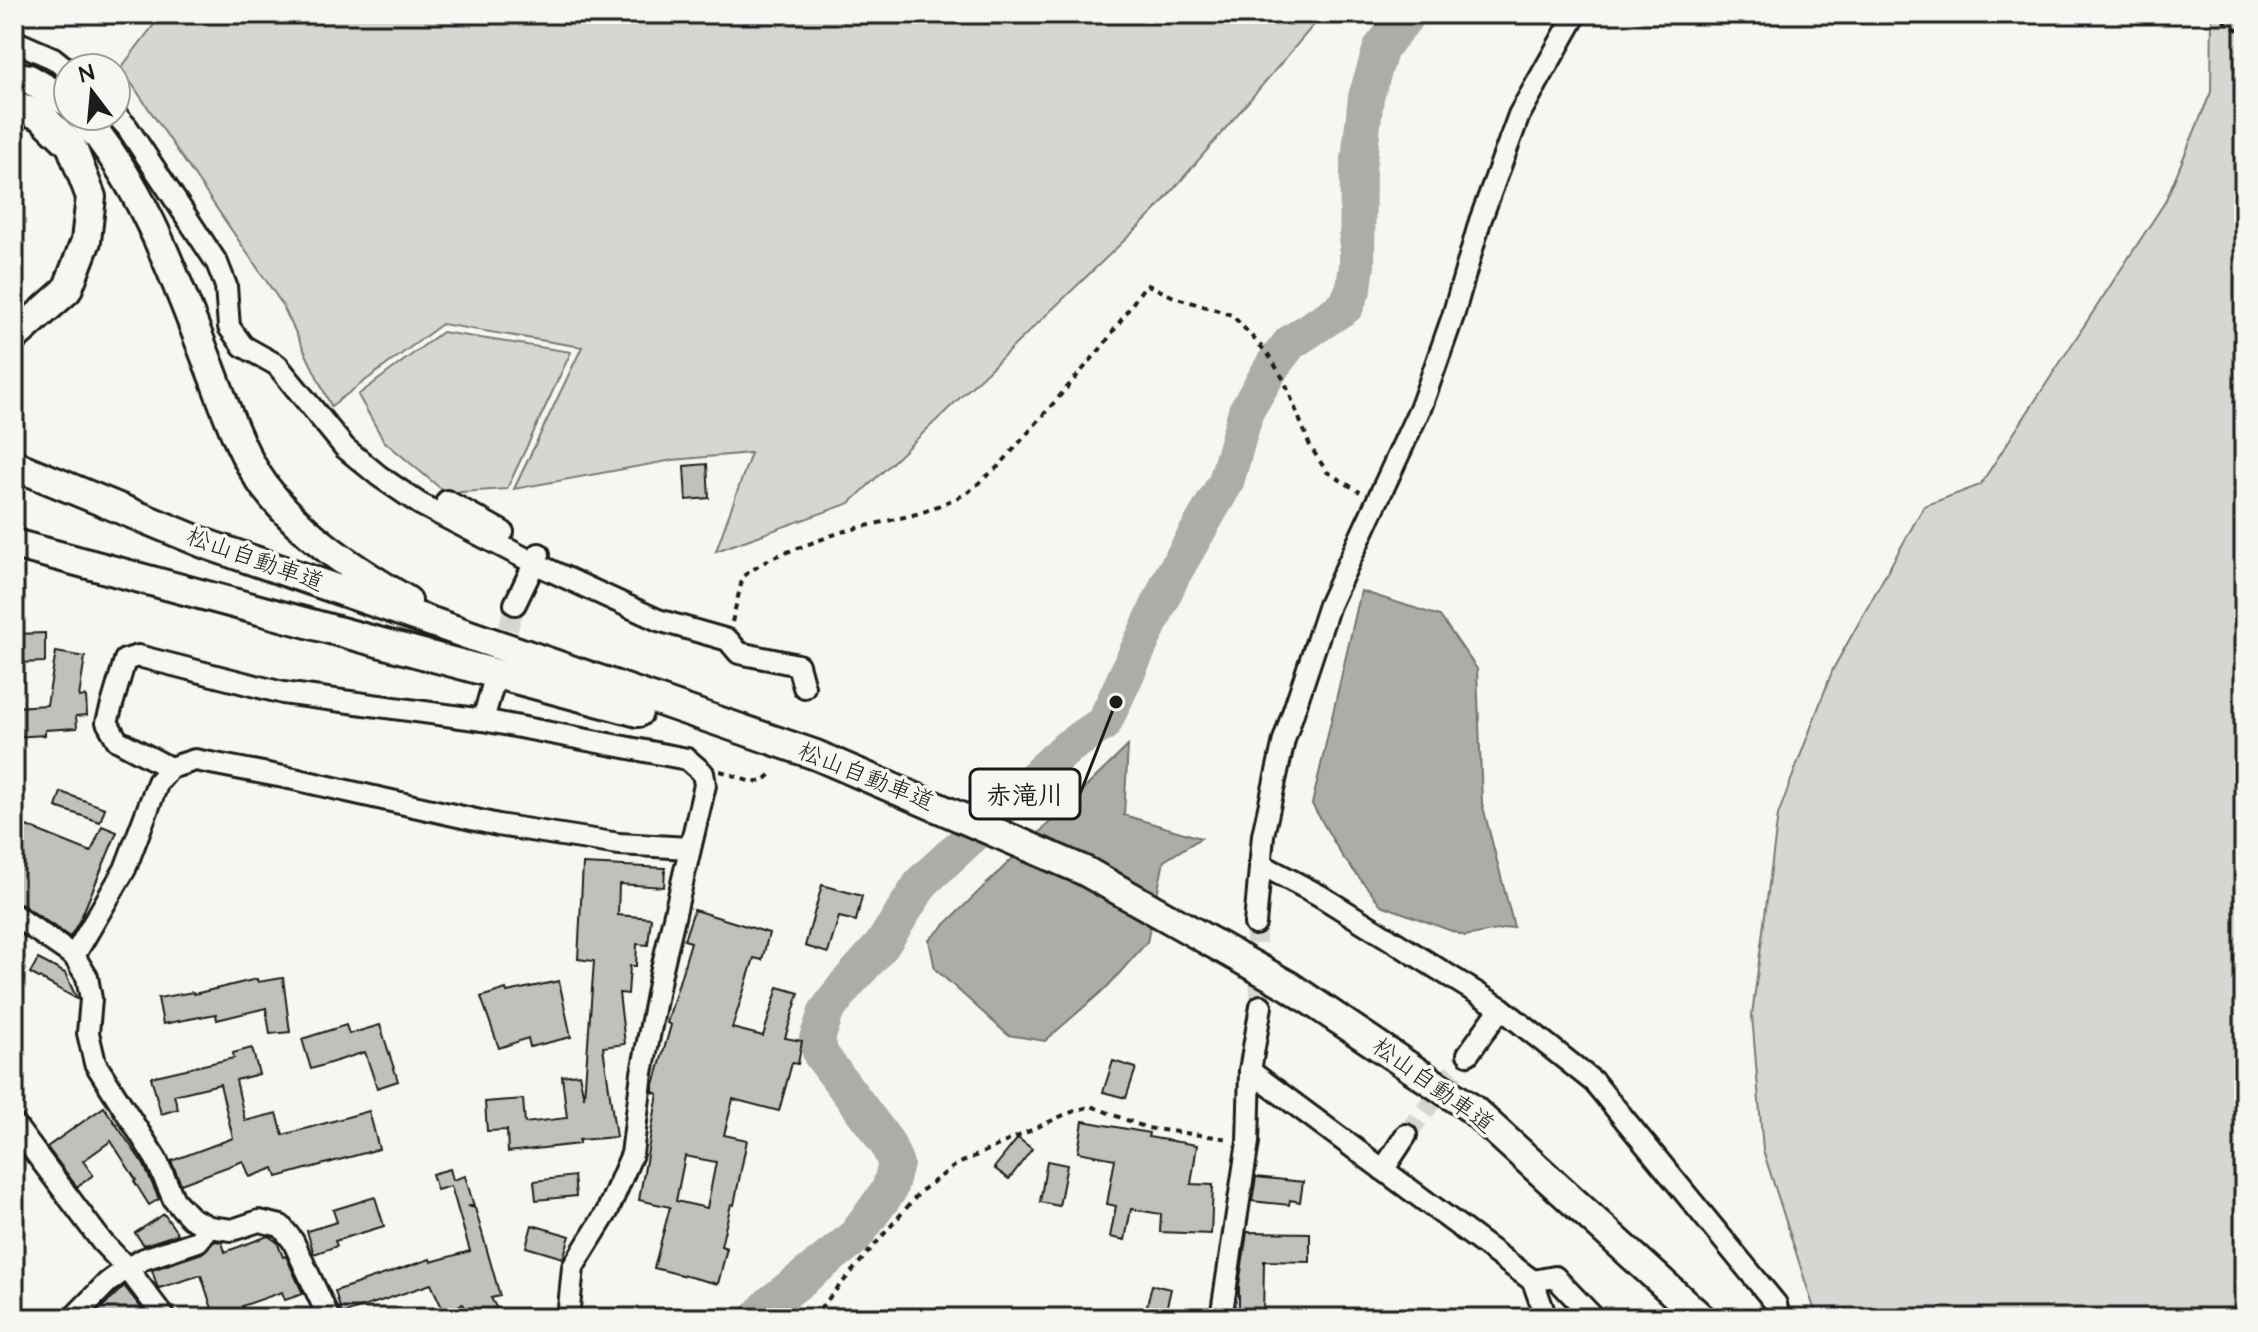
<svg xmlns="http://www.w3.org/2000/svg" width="2258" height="1332" font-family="'Architects Daughter','Klee One',sans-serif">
<rect width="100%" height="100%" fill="#f6f6f2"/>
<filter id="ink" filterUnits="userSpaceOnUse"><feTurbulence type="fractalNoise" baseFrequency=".0125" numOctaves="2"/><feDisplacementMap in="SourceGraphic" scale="16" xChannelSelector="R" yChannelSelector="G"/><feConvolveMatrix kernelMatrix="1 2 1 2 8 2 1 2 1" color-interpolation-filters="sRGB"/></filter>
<g filter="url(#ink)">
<g fill="#d6d6d2" stroke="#797977" stroke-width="2">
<path d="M 162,14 L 1323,14 L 1155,211 L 850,503 L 716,551 L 751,453 L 673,460 L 514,489 L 582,347 L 442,324 L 331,406 L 282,304 L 121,68 Z"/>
<path d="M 2212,14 L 2244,14 L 2244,1318 L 1817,1318 L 1763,1150 L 1752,1015 L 1778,815 L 1833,669 L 1924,506 L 1980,485 L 2165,202 L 2211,92 Z"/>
<path d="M 442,332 L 571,352 L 507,489 L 446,493 L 384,441 L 358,395 Z"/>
</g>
<g fill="#acaca9" stroke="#727271" stroke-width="2">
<path d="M 1361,591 L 1440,616 L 1477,669 L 1482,803 L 1514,927 L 1465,936 L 1381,905 L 1342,856 L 1312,804 Z"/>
<path d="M 1128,746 L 1124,815 L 1201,838 L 1164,861 L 1147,942 L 1108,986 L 1045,1041 L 1008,1035 L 935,969 L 929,940 Z"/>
</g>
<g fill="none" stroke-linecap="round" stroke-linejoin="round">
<path stroke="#acaca9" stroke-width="36" d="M 757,1318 L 771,1303 L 854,1238 L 889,1190 L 896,1164 L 887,1143 L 821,1055 L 817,1039 L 826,1012 L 845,986 L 882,945 L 922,882 L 1068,747 L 1104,723 L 1172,576 L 1226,482 L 1246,411 L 1273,365 L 1290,343 L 1346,306 L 1354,287 L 1357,265 L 1358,169 L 1366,97 L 1381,48 L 1408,14"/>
</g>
<g fill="#c0c0bd" stroke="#1c1c1c" stroke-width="2" fill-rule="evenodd">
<path d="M 707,464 L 709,498 L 686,500 L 684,466 Z"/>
<path d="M 45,633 L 45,662 L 14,663 L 14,634 Z"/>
<path d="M 56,652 L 85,657 L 79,697 L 86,696 L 87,715 L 76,716 L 77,728 L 45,730 L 45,735 L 14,737 L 14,707 L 47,705 Z"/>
<path d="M 61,792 L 105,808 L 100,822 L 56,807 Z"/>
<path d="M 14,821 L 91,852 L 102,826 L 117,832 L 81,918 L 70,937 L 21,904 L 14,902 Z"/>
<path d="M 583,864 L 665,868 L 664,887 L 619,884 L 618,915 L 651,918 L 648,945 L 637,944 L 636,966 L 630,966 L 628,994 L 619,993 L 625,1044 L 603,1047 L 616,1137 L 579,1140 L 579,1144 L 508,1152 L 507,1130 L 487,1131 L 485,1102 L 523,1099 L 525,1123 L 567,1118 L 562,1076 L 579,1074 L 584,1098 L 594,961 L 578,959 Z"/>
<path d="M 822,885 L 862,896 L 856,921 L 839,917 L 828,953 L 805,946 Z"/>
<path d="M 694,910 L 769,933 L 762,960 L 754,958 L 732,1028 L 763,1036 L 778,987 L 799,993 L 785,1038 L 802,1041 L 798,1064 L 792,1063 L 779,1111 L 733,1099 L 724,1135 L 747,1140 L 734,1205 L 731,1204 L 721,1246 L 727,1248 L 718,1284 L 654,1268 L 670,1207 L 639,1200 L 658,1094 L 653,1092 L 653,1088 L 671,1025 L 667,1023 L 691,942 L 684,940 ZM 685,1156 L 716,1162 L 707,1208 L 676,1201 Z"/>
<path d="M 38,959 L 65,973 L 77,999 L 30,973 Z"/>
<path d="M 283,978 L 290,1032 L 270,1034 L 266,1008 L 217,1020 L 216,1014 L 163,1024 L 158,998 L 193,992 L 194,994 L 257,979 L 258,982 Z"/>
<path d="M 559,981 L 571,1037 L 530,1047 L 528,1038 L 499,1048 L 481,997 L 506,989 L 507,992 Z"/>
<path d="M 346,1025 L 349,1034 L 380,1025 L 398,1081 L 377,1088 L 365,1052 L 311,1069 L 302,1039 Z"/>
<path d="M 252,1048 L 259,1074 L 236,1080 L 245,1121 L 277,1113 L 283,1135 L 369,1111 L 379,1149 L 277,1177 L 274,1168 L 250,1177 L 243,1161 L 181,1184 L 171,1161 L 233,1138 L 220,1084 L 174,1095 L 178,1109 L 161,1114 L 151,1077 L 234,1058 L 233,1053 Z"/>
<path d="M 1113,1061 L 1136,1068 L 1126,1098 L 1103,1092 Z"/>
<path d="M 104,1107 L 144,1165 L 159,1199 L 149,1205 L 134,1181 L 136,1180 L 111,1141 L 83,1161 L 93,1175 L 77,1187 L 47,1147 Z"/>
<path d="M 1083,1121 L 1149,1133 L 1148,1137 L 1197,1145 L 1191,1184 L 1213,1185 L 1211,1234 L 1160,1232 L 1161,1214 L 1131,1209 L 1125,1240 L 1110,1237 L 1116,1206 L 1107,1204 L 1115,1159 L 1078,1152 Z"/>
<path d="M 1018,1138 L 1032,1149 L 1009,1179 L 994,1168 Z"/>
<path d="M 1047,1161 L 1067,1165 L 1059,1206 L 1040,1202 Z"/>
<path d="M 450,1169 L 453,1180 L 465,1176 L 474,1206 L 468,1206 L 475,1208 L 500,1296 L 491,1298 L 502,1318 L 471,1318 L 463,1304 L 444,1312 L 431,1284 L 342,1314 L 335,1291 L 430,1259 L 431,1262 L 470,1251 L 451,1186 L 437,1190 L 432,1174 Z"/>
<path d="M 574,1176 L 576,1196 L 536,1200 L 534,1181 Z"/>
<path d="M 1256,1177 L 1303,1182 L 1300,1202 L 1290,1200 L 1289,1205 L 1252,1201 Z"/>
<path d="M 375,1197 L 384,1226 L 335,1241 L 337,1246 L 314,1254 L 307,1231 L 337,1222 L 333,1210 Z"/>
<path d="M 164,1214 L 178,1234 L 144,1245 L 135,1233 Z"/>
<path d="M 532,1225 L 570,1236 L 563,1258 L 526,1247 Z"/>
<path d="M 1247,1232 L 1310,1233 L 1310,1262 L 1264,1261 L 1263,1318 L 1239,1318 L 1239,1285 Z"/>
<path d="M 268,1236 L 277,1242 L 283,1257 L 286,1256 L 303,1294 L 285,1300 L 282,1292 L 242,1306 L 247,1318 L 215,1318 L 201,1275 L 159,1288 L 157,1286 L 152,1270 L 202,1253 L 215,1241 L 222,1242 L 225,1252 Z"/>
<path d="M 1152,1285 L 1171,1289 L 1164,1318 L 1144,1318 Z"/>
<path d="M 124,1286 L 142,1309 L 132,1318 L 91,1318 Z"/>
</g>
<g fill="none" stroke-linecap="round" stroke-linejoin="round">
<g stroke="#d5d5d2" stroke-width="20" stroke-dasharray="20 10" stroke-linecap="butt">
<path d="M 500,658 L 515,604"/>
<path d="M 1255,924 L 1261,1006"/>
<path d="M 1406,1135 L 1468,1054"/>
</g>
<g stroke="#1c1c1c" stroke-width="26">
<g id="minor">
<path d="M 14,41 L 53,58 L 68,70"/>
<path d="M 116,115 L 127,127 L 217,263 L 226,286 L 229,327 L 243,346 L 277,365 L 345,448 L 379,476 L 420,504 L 536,564 L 658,620 L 728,640 L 739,653 L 798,665 L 804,687"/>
<path d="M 447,501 L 503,532"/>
<path d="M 515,604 L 539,554"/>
<path d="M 483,720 L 492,688"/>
<path d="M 170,768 L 117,740 L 107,722 L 125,660 L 138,656 L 283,693 L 483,720 L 687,759 L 703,773 L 705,785 L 661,973 L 642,1073 L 632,1154 L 607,1212 L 573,1267 L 568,1318"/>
<path d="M 1260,864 L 1319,895 L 1501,1008 L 1468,1054"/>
<path d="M 14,915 L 74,956 L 87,977 L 91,999 L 88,1033 L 95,1063 L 156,1159 L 174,1200 L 191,1218 L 209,1227 L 232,1230 L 259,1221 L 281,1226 L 293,1241 L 329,1318"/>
<path d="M 1255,924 L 1263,835 L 1284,740 L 1329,605 L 1422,404 L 1453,316 L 1480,221 L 1519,115 L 1576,14"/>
<path d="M 74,956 L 125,869 L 158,782 L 170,768 L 195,760 L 294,779 L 498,825 L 619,844 L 689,848"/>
<path d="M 1501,1008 L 1594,1082 L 1776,1304 L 1779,1318"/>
<path d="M 1250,1071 L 1533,1281 L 1546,1318"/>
<path d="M 14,1124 L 102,1242 L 127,1268 L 165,1318"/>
<path d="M 1383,1170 L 1406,1135"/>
<path d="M 1533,1281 L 1555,1277 L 1594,1318"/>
<path d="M 73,1318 L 107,1283 L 127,1268 L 144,1259 L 198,1241 L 209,1227"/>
<path d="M 1221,1318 L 1248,1142 L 1250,1071 L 1261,1006"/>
</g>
</g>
<g stroke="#1c1c1c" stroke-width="34">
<g id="highway">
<path d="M 14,76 L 29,79 L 68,102"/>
<path d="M 14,105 L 41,116 L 71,145 L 91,197 L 86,241 L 67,290 L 14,337"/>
<path d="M 82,116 C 143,185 176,280 209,365 C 225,406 239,451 265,487 C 303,537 354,569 407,601"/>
<path d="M 14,465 L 206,544 L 816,755 L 1085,871 L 1289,986 L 1472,1109 L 1701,1318"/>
<path d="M 14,544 L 638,712"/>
</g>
</g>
<g stroke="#1c1c1c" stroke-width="4" stroke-dasharray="6 6" stroke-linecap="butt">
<path d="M 2213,14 L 2244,34"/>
<path d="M 732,622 L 743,576 L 771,558 L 841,532 L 921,513 L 966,494 L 1000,465 L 1103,346 L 1146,284 L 1174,297 L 1232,315 L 1268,354 L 1284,380 L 1310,446 L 1327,472 L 1360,492"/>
<path d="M 720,771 C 738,775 757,791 771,774"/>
<path d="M 812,1318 L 921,1191 L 956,1165 L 1066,1114 L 1091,1106 L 1147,1128 L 1230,1139"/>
</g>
<use href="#minor" stroke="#f6f6f2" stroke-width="20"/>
<use href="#highway" stroke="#f6f6f2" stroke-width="28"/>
</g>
</g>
<g text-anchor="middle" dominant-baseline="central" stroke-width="7" stroke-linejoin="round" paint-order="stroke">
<g font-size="24" fill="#1c1c1c" stroke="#f6f6f2">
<text transform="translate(255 560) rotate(20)">松山自動車道</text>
<text transform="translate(866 777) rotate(22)">松山自動車道</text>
<text transform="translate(1433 1086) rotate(36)">松山自動車道</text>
</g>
</g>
<path fill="none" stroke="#1c1c1c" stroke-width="3" d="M1116 702L1080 794"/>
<circle fill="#1c1c1c" stroke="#f6f6f2" stroke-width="3" cx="1116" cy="702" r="8"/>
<rect fill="#f6f6f2" stroke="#1c1c1c" stroke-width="3" x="970" y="769" width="110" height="50" rx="8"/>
<g font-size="26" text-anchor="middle" font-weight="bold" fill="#1c1c1c">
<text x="1025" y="804">赤滝川</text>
</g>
<rect width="2258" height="1332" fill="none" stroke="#f6f6f2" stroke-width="48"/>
<rect x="24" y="24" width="2210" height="1284" fill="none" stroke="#1c1c1c" stroke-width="3" filter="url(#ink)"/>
<g transform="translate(92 92) rotate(344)"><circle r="38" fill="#f6f6f2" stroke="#9f9f9c" stroke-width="2"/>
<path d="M0-6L14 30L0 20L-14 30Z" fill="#1c1c1c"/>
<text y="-12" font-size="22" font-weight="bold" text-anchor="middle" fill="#1c1c1c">N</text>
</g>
</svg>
